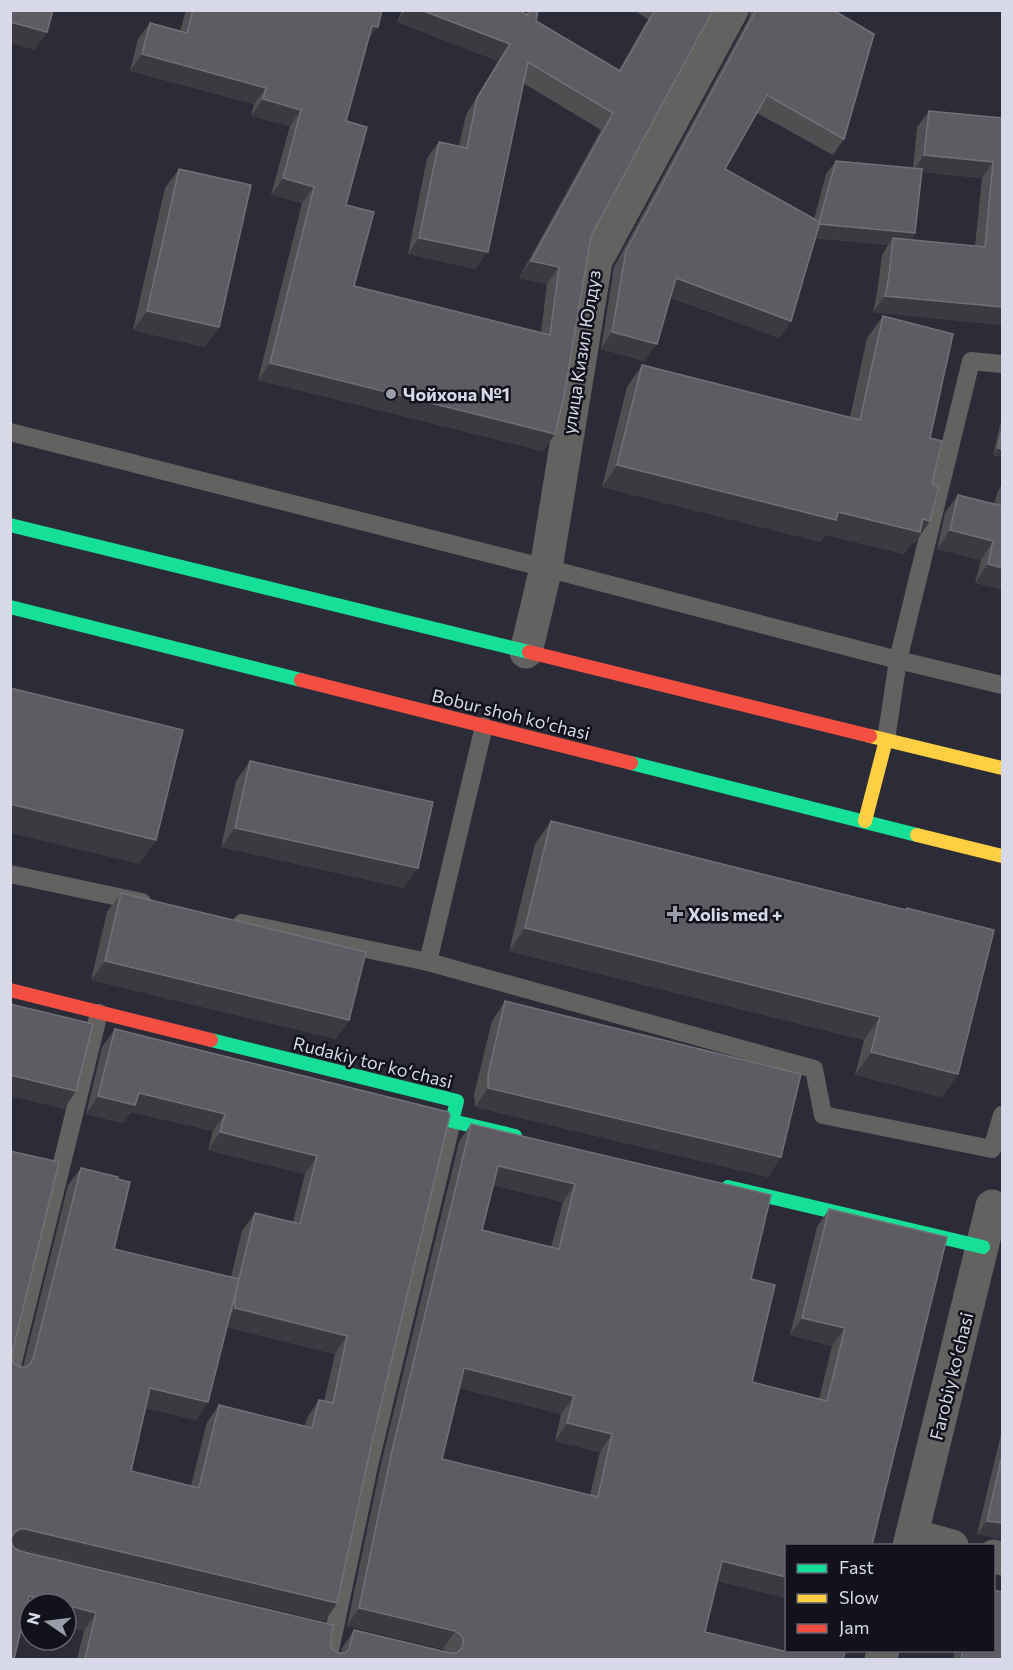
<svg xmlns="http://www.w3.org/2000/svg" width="1013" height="1670" font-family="Commissioner,sans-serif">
<rect width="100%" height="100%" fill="#2c2c39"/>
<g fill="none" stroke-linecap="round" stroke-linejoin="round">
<g stroke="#646260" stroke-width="18">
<path d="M 10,432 L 546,568 L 898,660 L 1002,685"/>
<path d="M 886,740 L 898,660 L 971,361 L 1002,364"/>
<path d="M 10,874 L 142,902"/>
<path d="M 242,923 L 428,962 L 814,1069 L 823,1115 L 992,1149 L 1002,1115"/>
<path d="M 428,962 L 484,726"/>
<path d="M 10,1374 L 99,1013"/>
<path d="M 328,1660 L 369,1466 L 452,1121"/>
</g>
<g stroke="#646260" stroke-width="33">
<path d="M 526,652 L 546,568 L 596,261 L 732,10"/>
<path d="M 912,1535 L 952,1546"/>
<path d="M 909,1546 L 992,1206"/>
<path d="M 994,1556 L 1002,1559"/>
<path d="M 881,1660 L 883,1650"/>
</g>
<g stroke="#16e098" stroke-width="14">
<path d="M 10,525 L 529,652"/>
<path d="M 10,607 L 301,680"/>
<path d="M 631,763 L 917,835"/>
<path d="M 211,1040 L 457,1101 L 452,1121 L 515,1136"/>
<path d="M 728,1187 L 983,1247"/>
</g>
<g stroke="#ffcf43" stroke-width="14">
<path d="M 870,736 L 1002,768"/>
<path d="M 865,821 L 886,740"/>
<path d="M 917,835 L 1002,856"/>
</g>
<g stroke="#f24e42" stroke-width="14">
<path d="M 529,652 L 870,736"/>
<path d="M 301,680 L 631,763"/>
<path d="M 10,990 L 211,1040"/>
</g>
</g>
<g fill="#4f4e51" fill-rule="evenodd">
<path d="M 186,10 L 382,10 L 367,43 L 346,121 L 346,205 L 354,286 L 541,332 L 547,284 L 519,278 L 601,130 L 523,83 L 476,269 L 408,254 L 427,158 L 439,142 L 459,146 L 466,115 L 498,61 L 397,22 L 402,10 L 519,10 L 526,15 L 529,10 L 538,10 L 536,21 L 619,70 L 648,19 L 633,10 L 713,10 L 591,236 L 555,434 L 543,451 L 258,380 L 302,203 L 271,195 L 290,126 L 251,116 L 254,104 L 130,71 L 138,39 L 150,23 L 180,31 Z"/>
<path d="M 750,10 L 833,10 L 844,139 L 833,155 L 757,113 L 725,169 L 814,219 L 826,174 L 836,161 L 913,168 L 917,127 L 929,111 L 1002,118 L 1002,325 L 873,312 L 877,293 L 882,255 L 888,245 L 815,238 L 791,321 L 779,338 L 670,297 L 645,361 L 601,349 L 614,267 L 749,18 ZM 922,172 L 982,178 L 975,246 L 911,240 L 915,233 Z"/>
<path d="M 179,169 L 219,327 L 205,347 L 133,330 L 165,188 Z"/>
<path d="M 883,316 L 930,438 L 915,543 L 912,543 L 904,554 L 826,535 L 821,542 L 602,487 L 627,387 L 642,365 L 850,417 L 867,338 Z"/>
<path d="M 1002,417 L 1002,457 L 993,455 Z"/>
<path d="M 1002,484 L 1002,589 L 975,583 L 981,560 L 937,549 L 945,513 L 958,495 L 994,504 L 998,491 Z"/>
<path d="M 250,761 L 404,888 L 221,847 L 236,781 Z"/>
<path d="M 551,821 L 905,910 L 907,908 L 958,1074 L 942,1097 L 855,1075 L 864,1040 L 509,951 L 535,844 Z"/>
<path d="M 121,893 L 349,1020 L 336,1039 L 91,980 L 107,912 Z"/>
<path d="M 505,1001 L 781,1157 L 768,1177 L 475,1107 L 474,1094 L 492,1021 Z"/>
<path d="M 115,1029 L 448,1112 L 450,1115 L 371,1446 L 337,1603 L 325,1621 L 14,1548 L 20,1551 L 333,1625 L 330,1645 L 333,1650 L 338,1653 L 341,1653 L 342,1648 L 354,1630 L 448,1653 L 443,1649 L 347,1626 L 380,1468 L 459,1142 L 471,1124 L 771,1195 L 751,1279 L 775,1285 L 752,1382 L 819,1399 L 832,1346 L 790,1335 L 817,1227 L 829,1209 L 947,1237 L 872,1545 L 786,1545 L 786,1598 L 717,1581 L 705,1632 L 784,1652 L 786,1642 L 786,1650 L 846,1650 L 843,1659 L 77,1659 L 84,1631 L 66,1626 L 66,1604 L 30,1604 L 30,1617 L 24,1616 L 14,1659 L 10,1659 L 10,1151 L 59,1162 L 12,1353 L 12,1359 L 14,1364 L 20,1367 L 23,1367 L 68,1185 L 81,1168 L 118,1177 L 117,1179 L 130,1182 L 114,1249 L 231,1277 L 242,1231 L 255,1213 L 293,1222 L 305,1174 L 208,1150 L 213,1131 L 131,1112 L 123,1123 L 86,1114 L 102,1047 ZM 493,1185 L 563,1202 L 551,1247 L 482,1230 ZM 227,1327 L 335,1354 L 324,1401 L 319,1400 L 307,1418 L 305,1426 L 219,1405 L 207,1422 L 191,1486 L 131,1471 L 146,1408 L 196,1420 L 208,1402 ZM 459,1388 L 561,1414 L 555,1441 L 600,1452 L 590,1495 L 442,1459 Z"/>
<path d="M 1002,1430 L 1002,1539 L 977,1534 Z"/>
<path d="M 955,1650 L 993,1650 L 1002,1659 L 953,1659 Z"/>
</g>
<g fill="#3b3a41">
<path d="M 406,10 L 421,10 L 510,44 L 498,61 L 397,22 Z"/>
<path d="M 10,22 L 47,32 L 35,50 L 10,43 Z"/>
<path d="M 372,26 L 378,27 L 366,44 Z"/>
<path d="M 142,54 L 266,88 L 254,104 L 130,71 Z"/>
<path d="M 263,99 L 301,110 L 290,126 L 251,116 Z"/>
<path d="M 924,155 L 993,162 L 982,178 L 913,171 Z"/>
<path d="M 283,178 L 314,187 L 302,203 L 271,195 Z"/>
<path d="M 818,224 L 915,233 L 906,247 L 893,238 L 888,245 L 809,237 Z"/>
<path d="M 419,238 L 488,252 L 476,269 L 408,254 Z"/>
<path d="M 531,261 L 559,267 L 547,284 L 519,278 Z"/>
<path d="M 676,278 L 791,321 L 779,338 L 664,294 Z"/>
<path d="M 885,296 L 1002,307 L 1002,325 L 873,312 Z"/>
<path d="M 147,311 L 219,327 L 205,347 L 133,330 Z"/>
<path d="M 612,332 L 657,344 L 645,361 L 601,349 Z"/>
<path d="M 270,363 L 555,434 L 543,451 L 258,380 Z"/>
<path d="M 998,448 L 1002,449 L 1002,457 L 993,455 Z"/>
<path d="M 617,465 L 838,512 L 923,519 L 930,521 L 915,543 L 912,543 L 904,554 L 826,535 L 821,542 L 602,487 Z"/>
<path d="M 950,530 L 993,541 L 981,560 L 937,549 Z"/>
<path d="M 988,564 L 1002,568 L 1002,589 L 975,583 Z"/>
<path d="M 10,804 L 156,840 L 139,864 L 10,833 Z"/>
<path d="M 235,828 L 418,868 L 404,888 L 221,847 Z"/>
<path d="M 525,928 L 880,1017 L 864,1040 L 509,951 Z"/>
<path d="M 105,961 L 349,1020 L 336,1039 L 91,980 Z"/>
<path d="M 871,1052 L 958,1074 L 942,1097 L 855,1075 Z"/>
<path d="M 10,1075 L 76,1091 L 64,1109 L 10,1096 Z"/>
<path d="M 488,1088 L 781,1157 L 768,1177 L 475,1107 Z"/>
<path d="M 139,1093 L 225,1114 L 213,1131 L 131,1112 L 123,1123 L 86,1114 L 98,1096 Z"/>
<path d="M 220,1132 L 317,1156 L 305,1174 L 208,1150 Z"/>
<path d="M 498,1166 L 575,1184 L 563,1202 L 485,1183 Z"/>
<path d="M 235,1308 L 347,1336 L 335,1354 L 223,1326 Z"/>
<path d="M 802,1318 L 845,1328 L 832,1346 L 790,1335 Z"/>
<path d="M 464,1368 L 574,1396 L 561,1414 L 451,1386 Z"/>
<path d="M 150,1388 L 208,1402 L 196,1420 L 138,1406 Z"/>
<path d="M 567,1423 L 612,1434 L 600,1452 L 555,1441 Z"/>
<path d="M 987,1521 L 1002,1523 L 1002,1539 L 977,1534 Z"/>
<path d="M 20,1529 L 25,1529 L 337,1603 L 325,1621 L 13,1547 L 10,1538 L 15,1532 Z"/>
<path d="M 722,1561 L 786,1577 L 786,1598 L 709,1579 Z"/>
<path d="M 29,1596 L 62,1604 L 30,1604 L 30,1617 L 17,1614 Z"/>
<path d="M 66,1605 L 96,1613 L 84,1631 L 66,1626 Z"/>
<path d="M 359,1608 L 455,1631 L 443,1649 L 347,1626 Z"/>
</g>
<g fill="#5e5c62" stroke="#717077" stroke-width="1.5" fill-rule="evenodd">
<path d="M 10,10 L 53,10 L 47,32 L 10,22 Z"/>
<path d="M 193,10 L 382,10 L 378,27 L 372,26 L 346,121 L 367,127 L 346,205 L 374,212 L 354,286 L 550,335 L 559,267 L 531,261 L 613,113 L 528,62 L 488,252 L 419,238 L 439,142 L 467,148 L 477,98 L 510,44 L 421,10 L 519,10 L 527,15 L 530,10 L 538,10 L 536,21 L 620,71 L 655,10 L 713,10 L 591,236 L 564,396 L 555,434 L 270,363 L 314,187 L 283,178 L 301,110 L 263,99 L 266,88 L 142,54 L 150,23 L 187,33 Z"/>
<path d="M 756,10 L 833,10 L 874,34 L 844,139 L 767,95 L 725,169 L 820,222 L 791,321 L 676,278 L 657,344 L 612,332 L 626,251 Z"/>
<path d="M 929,111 L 1002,118 L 1002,307 L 885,296 L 889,276 L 893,238 L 985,247 L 993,162 L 924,155 Z"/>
<path d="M 836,161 L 922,169 L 915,233 L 819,224 L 820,222 L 819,222 Z"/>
<path d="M 179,169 L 251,185 L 219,327 L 147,311 Z"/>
<path d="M 883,316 L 953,334 L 930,438 L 942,441 L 932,484 L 939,486 L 930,521 L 923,519 L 920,532 L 838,512 L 836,520 L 617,465 L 642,365 L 860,420 Z"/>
<path d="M 1002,429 L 1002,449 L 998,448 Z"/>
<path d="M 958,495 L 1002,506 L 1002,505 L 1002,568 L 988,564 L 993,541 L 950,530 Z"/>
<path d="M 10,688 L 183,730 L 156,840 L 10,804 Z"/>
<path d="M 250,761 L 433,802 L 418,868 L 235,828 Z"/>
<path d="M 551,821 L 906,910 L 907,908 L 994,930 L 958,1074 L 871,1052 L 880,1017 L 525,928 Z"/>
<path d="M 121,893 L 366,952 L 349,1020 L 105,961 Z"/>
<path d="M 505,1001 L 801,1074 L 781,1157 L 488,1088 L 488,1075 Z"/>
<path d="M 10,1004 L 93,1024 L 76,1091 L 10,1075 Z"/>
<path d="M 115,1029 L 448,1112 L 450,1115 L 371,1446 L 337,1603 L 25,1529 L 20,1529 L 15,1532 L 11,1538 L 12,1544 L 14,1548 L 20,1551 L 333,1625 L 330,1645 L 333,1650 L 338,1653 L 345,1653 L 349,1649 L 354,1630 L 450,1653 L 456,1653 L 461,1649 L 463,1645 L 463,1638 L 460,1634 L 455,1631 L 359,1608 L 392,1451 L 471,1124 L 771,1195 L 751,1279 L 775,1285 L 752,1382 L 827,1401 L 845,1328 L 802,1318 L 829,1209 L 947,1237 L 872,1545 L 786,1545 L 786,1577 L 722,1561 L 705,1632 L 792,1653 L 792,1650 L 846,1650 L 843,1659 L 85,1659 L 96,1613 L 66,1605 L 66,1604 L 62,1604 L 29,1596 L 14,1659 L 10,1659 L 10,1151 L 59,1162 L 12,1353 L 12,1359 L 14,1364 L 20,1367 L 26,1367 L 30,1364 L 33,1359 L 81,1168 L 118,1177 L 117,1179 L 130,1182 L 114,1249 L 239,1279 L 255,1213 L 300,1224 L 317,1156 L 220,1132 L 225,1114 L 139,1093 L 135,1105 L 98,1096 ZM 498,1166 L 575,1184 L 559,1249 L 482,1230 ZM 239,1279 L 235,1295 L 235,1308 L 347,1336 L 333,1403 L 319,1400 L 312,1428 L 219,1405 L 199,1488 L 131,1471 L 150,1388 L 208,1402 ZM 464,1368 L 574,1396 L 567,1423 L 612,1434 L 598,1497 L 442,1459 Z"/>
<path d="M 1002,1456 L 1002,1523 L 987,1521 Z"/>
<path d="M 993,1590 L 1002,1592 L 1002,1659 L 961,1659 L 963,1650 L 993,1650 Z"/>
</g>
<g fill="#9b9cab" stroke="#11121c" stroke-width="2">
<circle cx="391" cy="394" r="6"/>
<path d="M672 905h6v6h6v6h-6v6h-6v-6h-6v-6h6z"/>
</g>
<g text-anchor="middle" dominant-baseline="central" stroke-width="5" stroke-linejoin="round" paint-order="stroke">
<g font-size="18" fill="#d7d9e9" stroke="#11121c">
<text transform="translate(581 352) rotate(-81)">улица Кизил Юлдуз</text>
<text transform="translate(511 714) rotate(14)">Bobur shoh ko'chasi</text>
<text transform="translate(373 1062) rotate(14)">Rudakiy tor koʻchasi</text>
<text transform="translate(951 1376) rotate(-76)">Farobiy koʻchasi</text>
</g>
<g font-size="18" font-weight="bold" fill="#d7d9e9" stroke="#11121c" text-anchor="start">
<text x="403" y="394">Чойхона №1</text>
<text x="688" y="914">Xolis med +</text>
</g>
</g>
<rect width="1013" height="1670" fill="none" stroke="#d7d9e9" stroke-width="24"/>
<rect x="785" y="1544" width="210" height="108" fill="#11121c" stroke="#60626e" stroke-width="1.5"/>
<rect x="797" y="1564" width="30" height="9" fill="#16e098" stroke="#60626e" stroke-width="1.5"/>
<text x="839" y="1574" font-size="18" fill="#d7d9e9">Fast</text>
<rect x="797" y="1594" width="30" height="9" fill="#ffcf43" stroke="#60626e" stroke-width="1.5"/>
<text x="839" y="1604" font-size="18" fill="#d7d9e9">Slow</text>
<rect x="797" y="1624" width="30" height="9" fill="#f24e42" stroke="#60626e" stroke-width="1.5"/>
<text x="839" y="1634" font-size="18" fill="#d7d9e9">Jam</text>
<g transform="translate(48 1622) rotate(284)"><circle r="28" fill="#11121c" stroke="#60626e" stroke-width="1.5"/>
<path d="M0-4.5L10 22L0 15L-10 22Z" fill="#9b9cab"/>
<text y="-9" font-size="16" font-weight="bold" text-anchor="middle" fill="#d7d9e9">N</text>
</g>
</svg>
